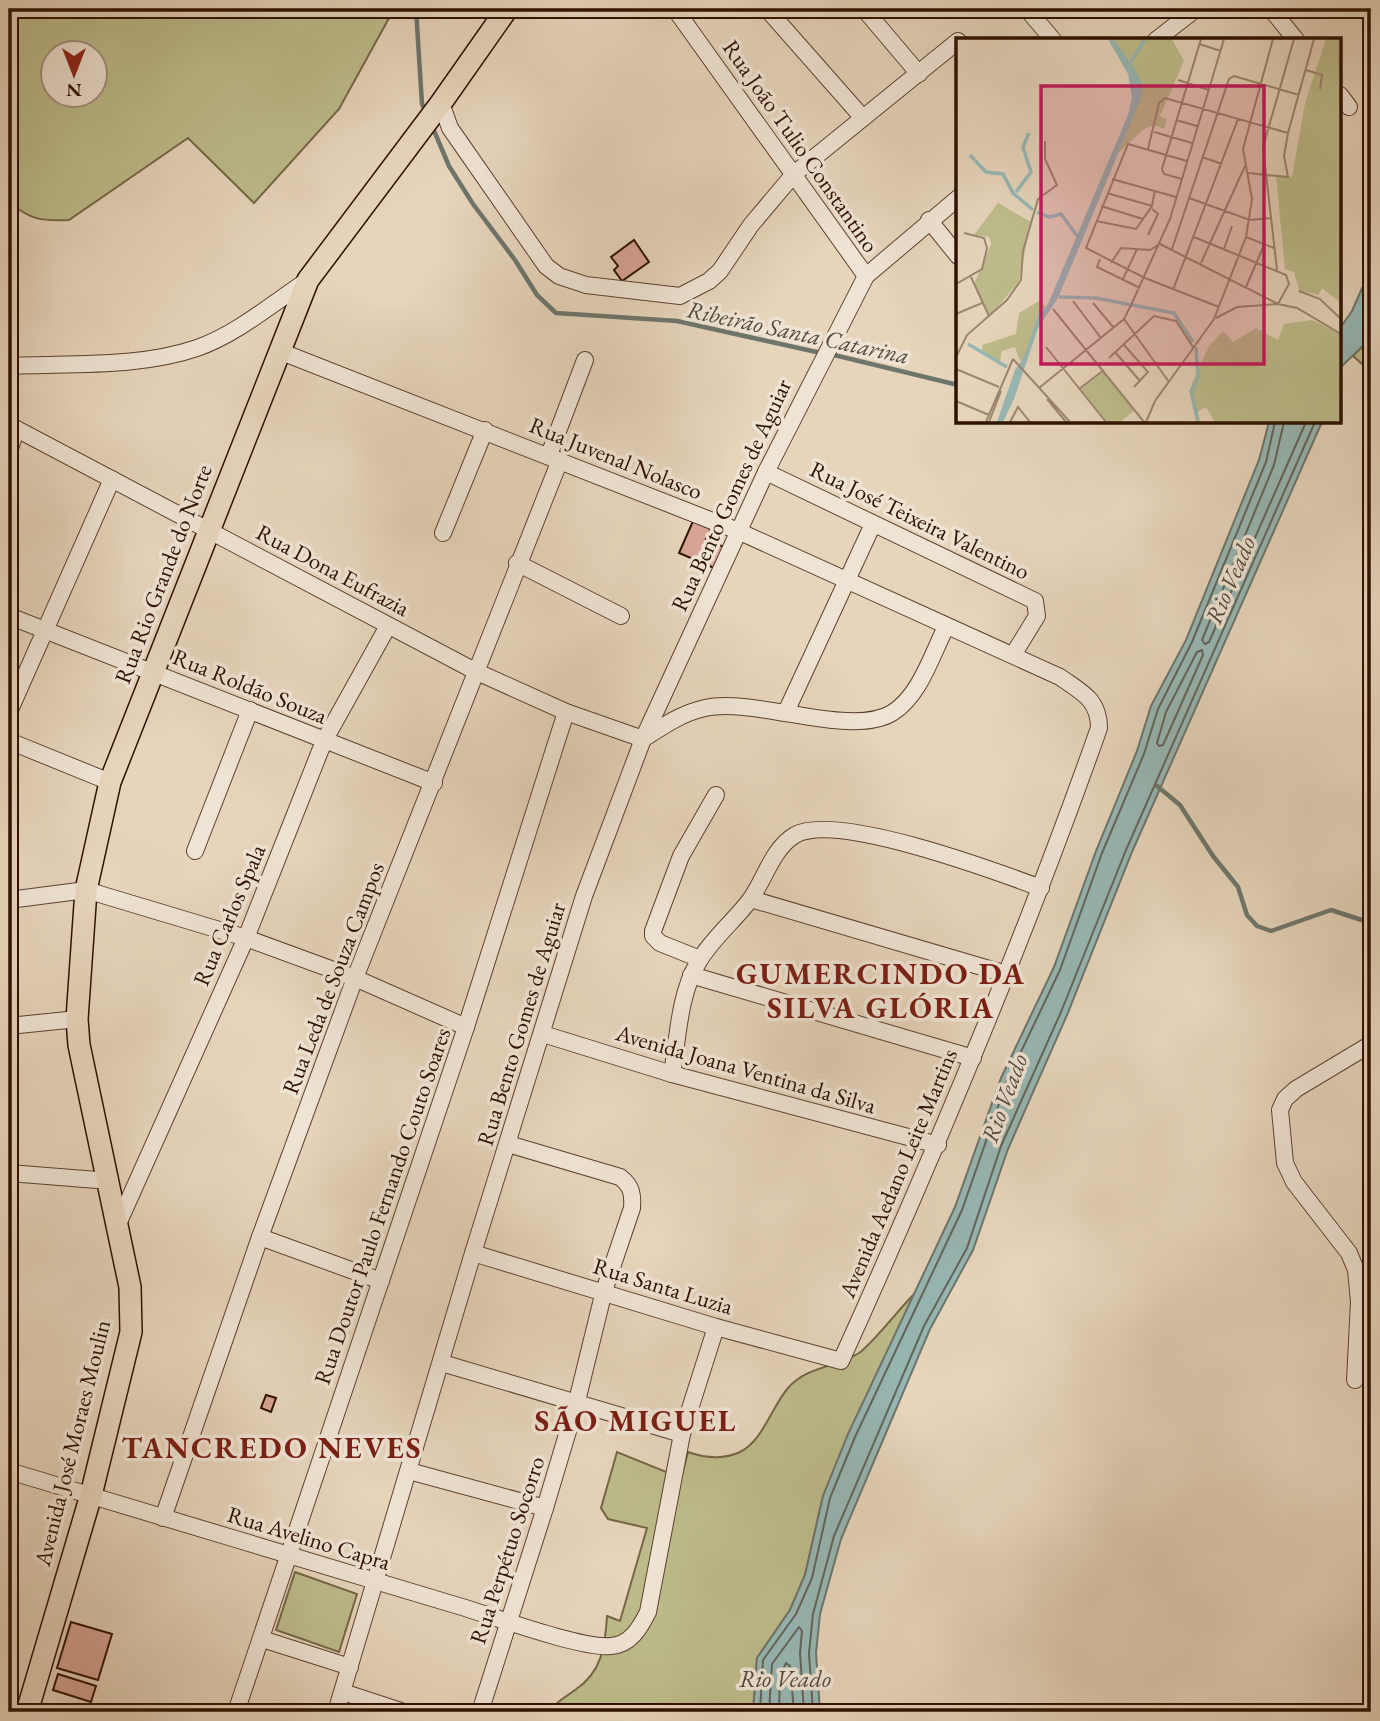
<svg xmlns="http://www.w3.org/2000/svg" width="1380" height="1721" font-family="'EB Garamond',serif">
<rect width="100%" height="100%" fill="#e6d4bb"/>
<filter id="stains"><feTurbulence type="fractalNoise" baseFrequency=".00286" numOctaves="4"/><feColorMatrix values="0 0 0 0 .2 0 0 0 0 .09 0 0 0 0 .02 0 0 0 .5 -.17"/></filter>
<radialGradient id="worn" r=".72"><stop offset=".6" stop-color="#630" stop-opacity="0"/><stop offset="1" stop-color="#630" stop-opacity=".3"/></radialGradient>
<g fill="#bdbb8b" stroke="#766646" stroke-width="2" fill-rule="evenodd">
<path d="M 9,9 L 394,9 L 339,109 L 254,203 L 188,138 L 69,220 C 40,221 31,220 9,202 ZM 52,52 L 94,52 L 94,94 L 52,94 Z"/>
<path d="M 1371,338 L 1371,372 L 1353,356 Z"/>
<path d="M 914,1294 L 823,1496 L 805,1575 L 790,1610 L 757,1658 L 753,1712 L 551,1712 C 557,1700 565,1698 575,1690 C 602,1672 605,1647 607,1616 L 620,1621 L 647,1528 L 608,1519 L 601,1508 L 617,1452 L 681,1478 L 688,1452 C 705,1458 723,1460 740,1452 C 763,1441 772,1406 788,1388 C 807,1366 835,1368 859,1353 C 871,1345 901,1307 914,1294 Z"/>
<path d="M 295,1572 L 357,1594 L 339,1652 L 276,1630 Z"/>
</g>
<g fill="#97b7b4" stroke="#6d756c" stroke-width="2">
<path d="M 1371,268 L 1371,338 L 1340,368 L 1340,328 L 1352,311 Z"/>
<path d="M 1269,422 L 1322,422 L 1132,852 L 1067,1015 L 1008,1149 L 973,1250 L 930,1329 L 841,1539 L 820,1614 L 816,1653 L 820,1712 L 753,1712 L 757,1658 L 790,1610 L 805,1575 L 823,1496 L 848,1434 L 955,1207 L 1001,1078 L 1054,967 L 1096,851 L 1137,751 L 1151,706 L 1186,640 L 1259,460 Z"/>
</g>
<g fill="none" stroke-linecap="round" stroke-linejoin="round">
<g stroke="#62645a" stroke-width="2">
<path d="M 1284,422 L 1274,465 L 1202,640 L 1205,644 L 1209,642 L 1306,422"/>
<path d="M 1202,650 L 1203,655 L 1163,745 L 1159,746 L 1157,743 L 1166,712 L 1197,652 Z"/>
<path d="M 760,1712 L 763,1660 L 796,1614 L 812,1578 L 830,1498 L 855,1437 L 962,1210 L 1007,1081 L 1060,970 L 1102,853 L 1144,754 L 1158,709 L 1192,642 L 1266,462 L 1275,422"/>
<path d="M 769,1712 L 772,1664 L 799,1627 L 802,1631 L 800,1653 L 804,1712"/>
<path d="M 779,1712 L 780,1676 L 786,1663 L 790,1666 L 794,1712"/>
<path d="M 813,1712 L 809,1653 L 813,1614 L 834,1536 L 924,1326 L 967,1248 L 1001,1146 L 1061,1012 L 1126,850 L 1315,422"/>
</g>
<g stroke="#6d756c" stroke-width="4.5">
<path d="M 416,9 L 422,104 L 426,112"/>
<path d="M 432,126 L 449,166 L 473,204 L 515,260 L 537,295 L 556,313 L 677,321 L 821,353"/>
<path d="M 830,354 L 958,385"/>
<path d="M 1157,786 L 1180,805 L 1213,856 L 1238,887 L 1247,915 L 1257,926 L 1271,931 L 1331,910 L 1371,923"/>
</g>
</g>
<g fill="#d7a394" stroke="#2e1100" stroke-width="2">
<path d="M 634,240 L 649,262 L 622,281 L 614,270 L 618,266 L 611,257 Z"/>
<path d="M 693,521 L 711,529 L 706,539 L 724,547 L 714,568 L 679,553 Z"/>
<path d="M 266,1395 L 276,1398 L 271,1412 L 261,1408 Z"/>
<path d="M 71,1622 L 112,1634 L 98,1680 L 57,1668 Z"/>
<path d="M 58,1674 L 96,1686 L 91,1702 L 53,1690 Z"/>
</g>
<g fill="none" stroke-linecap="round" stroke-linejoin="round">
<g stroke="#5c422f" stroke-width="18">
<g id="minor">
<path d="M 675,9 L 866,276"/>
<path d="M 767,9 L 863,118"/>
<path d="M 864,9 L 919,74"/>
<path d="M 1027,9 L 1053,40"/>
<path d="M 1271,9 L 1296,40"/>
<path d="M 1156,40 L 1196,9"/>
<path d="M 1340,95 L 1349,107"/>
<path d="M 441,103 L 450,128 L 546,266 L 559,276 L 586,285 L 680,296 L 709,281 L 720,271 L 751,225 L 794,174 L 958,41"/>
<path d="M 929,220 L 958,256"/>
<path d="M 279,351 L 738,531 L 1060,677 C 1081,692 1099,699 1099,728 C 1023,943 935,1153 841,1361 L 716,1327 L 473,1253"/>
<path d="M 9,366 C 69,363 139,368 197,348 C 237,334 273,303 308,280"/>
<path d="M 9,425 L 475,671 L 566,712 L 643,739 C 663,726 682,713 705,708 C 756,697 850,738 892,713 C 920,696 932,654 946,627"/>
<path d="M 9,452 L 16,429"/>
<path d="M 549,455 L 585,360"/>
<path d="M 766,472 L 1035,601 L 1037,616 L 1013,655"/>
<path d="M 443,533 L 485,430"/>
<path d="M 517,563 L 621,616"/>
<path d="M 9,616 L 434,783"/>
<path d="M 9,712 L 112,479"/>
<path d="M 786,712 L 873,524"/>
<path d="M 9,741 L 110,782"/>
<path d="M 195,851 L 250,710"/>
<path d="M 751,899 L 1006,974"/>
<path d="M 9,900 L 86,890 L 246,938 L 355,978 L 466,1027"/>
<path d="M 700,959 L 660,943 L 653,936 L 653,931 L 681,856 L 716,795"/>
<path d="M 691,975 L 973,1058"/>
<path d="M 9,1026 L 77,1019"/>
<path d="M 543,1034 L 672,1074 L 938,1145"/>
<path d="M 672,1074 C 678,1038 679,993 699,961 C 712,939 734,921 750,900 C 765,879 772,849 795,835 C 836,812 995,871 1041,888"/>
<path d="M 9,1173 L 110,1181"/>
<path d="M 118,1224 L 246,938 L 324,741 L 388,626"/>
<path d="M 260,1237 L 381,1281"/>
<path d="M 442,1363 L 682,1434"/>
<path d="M 1355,1380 L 1359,1302 L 1356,1270 L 1349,1253 L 1294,1182 L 1285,1163 L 1280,1110 L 1285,1099 L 1296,1089 L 1371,1044"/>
<path d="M 9,1471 C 160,1515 311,1563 462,1607 C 495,1617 582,1649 611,1646 C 630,1645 640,1628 648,1612 L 682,1434 L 716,1327"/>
<path d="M 409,1471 L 545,1508"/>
<path d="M 163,1518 L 260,1237 L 355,978 L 560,460"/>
<path d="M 262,1639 L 350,1667"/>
<path d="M 343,1692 L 404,1712"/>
<path d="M 236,1712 L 466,1027 L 566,712"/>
<path d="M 336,1712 L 473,1253 L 584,896 L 643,739 L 766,472 L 866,276 L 958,198"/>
<path d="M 480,1712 L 545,1508 L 577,1401 L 604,1291 L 632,1208 C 633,1195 632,1186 620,1177 L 508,1144"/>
</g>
</g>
<g stroke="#2e1100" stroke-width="24">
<path id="major" d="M 27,1712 L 91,1495 L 131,1332 L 130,1287 L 79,1045 L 77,1019 L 86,890 L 110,782 L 308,280 L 441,103 L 507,9"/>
</g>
<use href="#minor" stroke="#efe3d3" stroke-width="16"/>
<use href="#major" stroke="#e6d4bb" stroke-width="21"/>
</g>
<g text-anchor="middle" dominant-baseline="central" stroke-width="7" stroke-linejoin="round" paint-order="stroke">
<g font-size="23" fill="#2e1100" stroke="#efe3d3">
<text transform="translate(801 146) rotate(55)">Rua João Tulio Constantino</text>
<text transform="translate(616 458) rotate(22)">Rua Juvenal Nolasco</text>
<text transform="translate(731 495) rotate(-65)">Rua Bento Gomes de Aguiar</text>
<text transform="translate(920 520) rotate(26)">Rua José Teixeira Valentino</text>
<text transform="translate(333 570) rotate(28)">Rua Dona Eufrazia</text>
<text transform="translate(163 574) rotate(-69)">Rua Rio Grande do Norte</text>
<text transform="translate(250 686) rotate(22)">Rua Roldão Souza</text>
<text transform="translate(229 915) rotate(-67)">Rua Carlos Spala</text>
<text transform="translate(333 978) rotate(-69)">Rua Leda de Souza Campos</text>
<text transform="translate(521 1024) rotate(-73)">Rua Bento Gomes de Aguiar</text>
<text transform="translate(746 1069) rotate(16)">Avenida Joana Ventina da Silva</text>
<text transform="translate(898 1173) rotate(-67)">Avenida Aedano Leite Martins</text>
<text transform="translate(382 1206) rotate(-71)">Rua Doutor Paulo Fernando Couto Soares</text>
<text transform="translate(663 1286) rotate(17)">Rua Santa Luzia</text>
<text transform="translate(72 1443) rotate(-76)">Avenida José Moraes Moulin</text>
<text transform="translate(309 1538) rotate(17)">Rua Avelino Capra</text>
<text transform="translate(507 1550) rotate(-72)">Rua Perpétuo Socorro</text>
</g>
<g font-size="24" font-style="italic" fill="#534b3f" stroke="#efe3d3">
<text transform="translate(798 332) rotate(12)">Ribeirão Santa Catarina</text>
<text transform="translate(1230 580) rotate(-67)">Rio Veado</text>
<text transform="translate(1004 1098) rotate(-70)">Rio Veado</text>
<text x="785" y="1678">Rio Veado</text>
</g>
<g font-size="30" font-weight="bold" letter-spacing="2" fill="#7a1f14" stroke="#efe3d3">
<text x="881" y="973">GUMERCINDO DA<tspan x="881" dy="34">SILVA GLÓRIA</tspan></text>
<text x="636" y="1420">SÃO MIGUEL</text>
<text x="272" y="1447">TANCREDO NEVES</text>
</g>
</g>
<g transform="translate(956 38)">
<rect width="385" height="385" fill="#e6d4bb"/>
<path d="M 157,1 L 216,1 L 228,23 L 204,78 L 211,82 L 208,91 L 198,87 L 188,91 L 160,117 L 186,58 L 186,46 ZM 370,1 L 385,1 L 385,265 L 366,250 L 362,257 L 343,252 L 338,234 L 329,231 L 320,137 L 336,139 L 349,65 ZM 42,165 L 75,184 L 63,243 L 33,280 L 18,246 L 35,206 L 33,199 L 18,197 ZM 83,263 L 89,268 L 68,320 L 64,323 L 59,309 L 46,313 L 44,323 L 27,316 L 26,307 L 60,296 L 63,275 ZM 356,282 L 385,296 L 385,384 L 259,384 L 250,369 L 238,376 L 236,345 L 253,308 L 267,293 L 277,304 L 300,290 L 322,302 L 328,286 ZM 147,334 L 178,373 L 164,384 L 151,384 L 125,351 Z" fill="#bdbb8b"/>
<path d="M 152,1 L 157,1 L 177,28 L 186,45 L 186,58 L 102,260 L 82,290 L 58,361 L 47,384 L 41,384 L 59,332 L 68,319 L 82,277 L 92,266 L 172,77 L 176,59 L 172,36 Z" fill="#97b7b4"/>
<path fill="none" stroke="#97b7b4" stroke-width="3.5" d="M 174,25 L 189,1M 14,117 L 30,134 L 47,136 L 57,155 L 77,172M 60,154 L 75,134 L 67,109 L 73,95M 81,174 L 93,179 L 105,176 L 122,199M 103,259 L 140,260 L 218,275 L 237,304M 12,306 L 51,329M 240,309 L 242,340 L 235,353 L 242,383"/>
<path fill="none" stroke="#9c8670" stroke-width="2" d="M 243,6 L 265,13M 350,32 L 366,37 L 364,51M 222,42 L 253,52M 220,82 L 241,88M 198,94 L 236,105M 192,111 L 203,65 L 209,60 L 332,95M 246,119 L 266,126M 231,123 L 172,106 L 130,210 L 189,240 L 263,269M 292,135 L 332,139 L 328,118 L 332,95 L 358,1M 156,141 L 220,159M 226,141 L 208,136 L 206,131 L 245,1M 151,155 L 196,168M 233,160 L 294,182 L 315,180M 145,168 L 187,181M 140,183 L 180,191 L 196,168 L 199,152M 192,197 L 202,176 L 196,171M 290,199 L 318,210M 216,211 L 273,41 L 278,38 L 343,57M 268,211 L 276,188M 144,221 L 141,229 L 184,250M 155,225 L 165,210 L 194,212 L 204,206 L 322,266 L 333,246 L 330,237 L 238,199M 245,225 L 289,128M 321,232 L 307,109 L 338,1M 15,239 L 33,278M 167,241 L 181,211M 0,246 L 26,231 L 31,210 L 28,200 L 8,195M 290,249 L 308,207M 217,252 L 282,81M 343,253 L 364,261 L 385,281M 117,263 L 145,300M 137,265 L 158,290M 97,271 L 188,384M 0,276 L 26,265M 260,280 L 281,269 L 322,266 L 341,270 L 385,296M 168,281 L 213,344M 168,307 L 192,334 L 178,349M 90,309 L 150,384M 159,314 L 184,343M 0,319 L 11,297 L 51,262 L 65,242 L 67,213 L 82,161 L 101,147 L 89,121 L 89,103M 153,320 L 198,278 L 220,283 L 237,309M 57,321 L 114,384M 0,331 L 43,349M 83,350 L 168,281 L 176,265 L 214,181 L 268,1M 123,351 L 148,332M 91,361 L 110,384M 0,363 L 33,377M 30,384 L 57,321M 33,384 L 45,353M 54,384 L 62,369 L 74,384M 190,384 L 199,363 L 258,281 L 290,199 L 296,161 L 287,111 L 317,1"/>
<path fill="#c2185b" fill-opacity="0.15" stroke="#c2185b" stroke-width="3.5" d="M 85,48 L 308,48 L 308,326 L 85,326 Z"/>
<rect width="385" height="385" fill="none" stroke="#2e1100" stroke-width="3.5"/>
</g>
<rect width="1380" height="1721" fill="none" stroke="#e6d4bb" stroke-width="35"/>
<rect x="10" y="10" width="1359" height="1700" fill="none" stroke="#2e1100" stroke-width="3.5"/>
<rect x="18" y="18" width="1345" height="1686" fill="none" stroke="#2e1100" stroke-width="2"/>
<g transform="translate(74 74) rotate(180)"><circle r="33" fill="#efe3d3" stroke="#a28f7f" stroke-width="2"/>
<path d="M0-5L12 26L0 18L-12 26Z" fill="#8f2418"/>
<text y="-10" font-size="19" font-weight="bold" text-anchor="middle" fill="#2e1100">N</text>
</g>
<rect width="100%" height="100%" filter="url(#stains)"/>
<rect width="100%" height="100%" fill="url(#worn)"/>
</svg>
